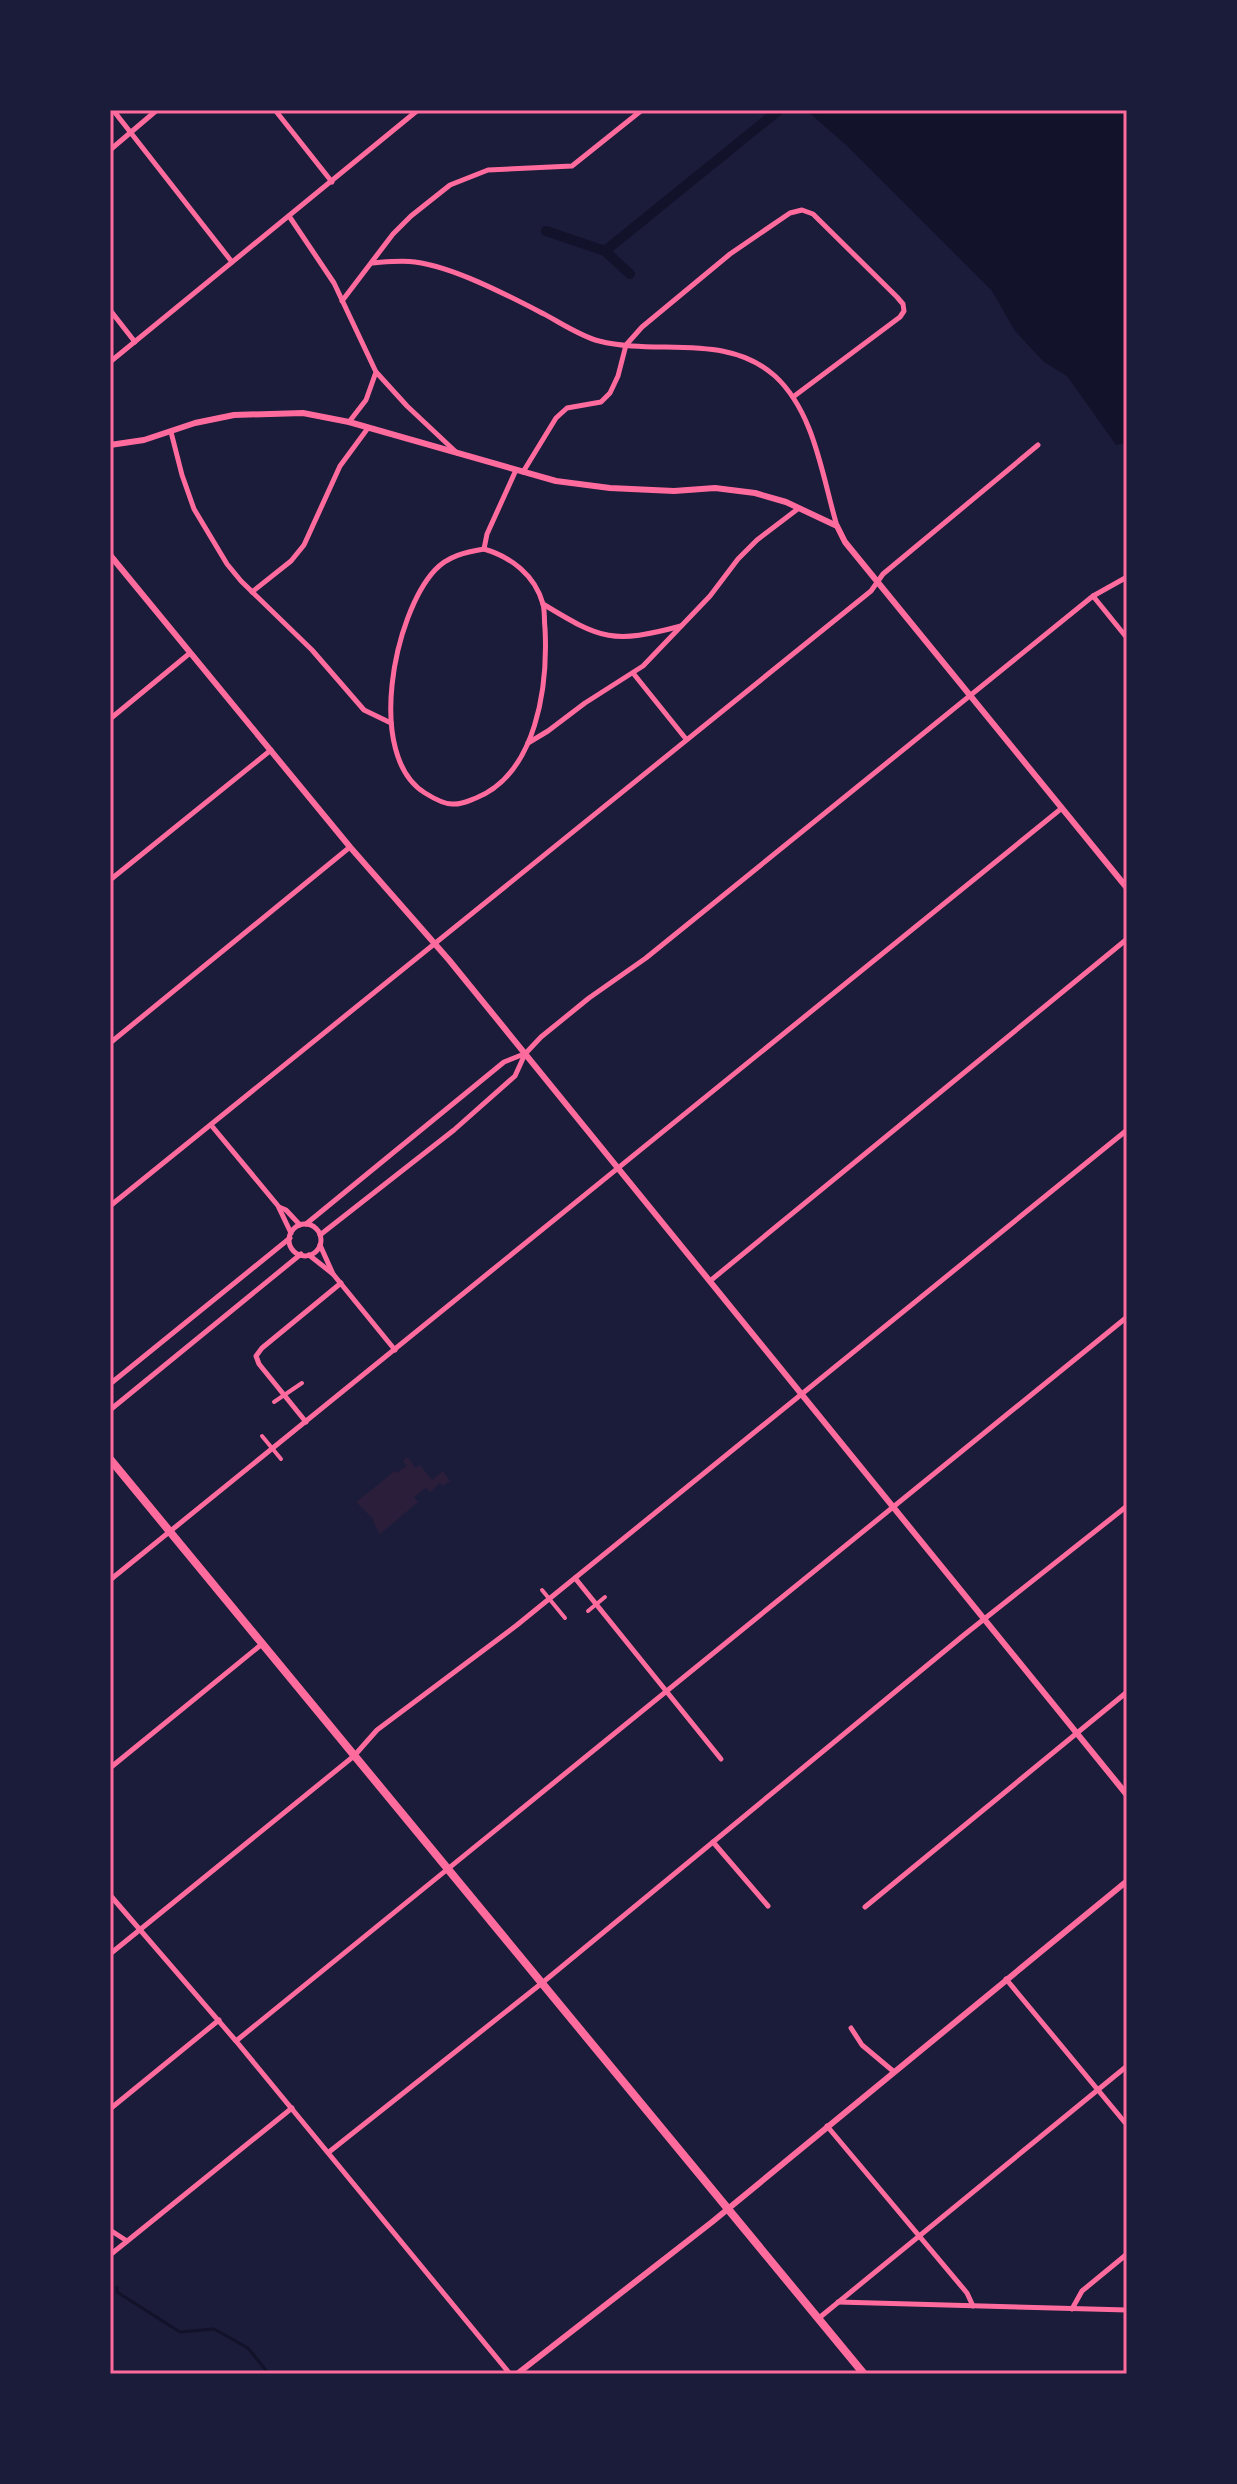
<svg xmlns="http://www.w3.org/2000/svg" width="1237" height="2484" font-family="'Fira Sans',sans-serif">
<rect width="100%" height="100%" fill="#1b1b3a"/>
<path fill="#2a1e3b" d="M 407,1457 L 416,1468 L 420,1465 L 432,1480 L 443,1471 L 450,1481 L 443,1486 L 440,1483 L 430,1492 L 426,1488 L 414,1497 L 418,1502 L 380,1534 L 373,1522 L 374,1520 L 356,1502 L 395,1471 L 396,1473 L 407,1466 L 403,1461 Z"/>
<path fill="#12122b" d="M 806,110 L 1127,110 L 1127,443 L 1116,445 L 1067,376 L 1044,362 L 1015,331 L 992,291 L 845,144 Z"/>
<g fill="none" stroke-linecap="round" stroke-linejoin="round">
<path stroke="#12122b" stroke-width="3" d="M 117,2287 L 117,2292 L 180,2332 L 214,2329 L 248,2348 L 269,2374"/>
<g stroke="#12122b" stroke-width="10">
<path d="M 546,231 L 605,251 L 630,274"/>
<path d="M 605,251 L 779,110"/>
</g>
<g stroke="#ff6b9d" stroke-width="4">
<path d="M 274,1402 L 302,1383"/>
<path d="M 262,1436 L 281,1459"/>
<path d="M 542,1590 L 565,1618"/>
<path d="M 588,1611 L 605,1597"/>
</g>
<g stroke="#ff6b9d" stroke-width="5">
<path d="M 113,110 L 232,262"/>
<path d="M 275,110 L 332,182"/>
<path d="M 110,150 L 157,110"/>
<path d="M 289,216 L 334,283 L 376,372 L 366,400 L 349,422"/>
<path d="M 372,263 C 386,262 401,260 415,262 C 454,267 509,296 544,314 C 561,323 580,336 599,341 C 657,356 726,332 775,376 C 815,413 822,476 837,526"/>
<path d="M 342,301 L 393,234 L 411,216 L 450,185 L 488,170 L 572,166 L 642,110"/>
<path d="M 110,310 L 135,342"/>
<path d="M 110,362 L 418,110"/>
<path d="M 377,373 L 407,406 L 457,453"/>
<path d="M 171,432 L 182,475 L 194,509 L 227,564 L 241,581 L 312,650 L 364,710 L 391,723"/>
<path d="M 523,472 L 556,418 L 567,408 L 601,402 L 610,393 L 618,376 L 626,345 L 642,327 L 730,254 L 790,213 L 802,210 L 813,214 L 897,297 L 903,304 L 904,311 L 900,317 L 793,397"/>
<path d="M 484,549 C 511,557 535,575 543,604 C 545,611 544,621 545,628 C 548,686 537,773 476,798 C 468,801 461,805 452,804 C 443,804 433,798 425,793 C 365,756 394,614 435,570 C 448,556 466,552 484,549 Z"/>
<path d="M 484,549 L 487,534 L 516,470"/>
<path d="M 252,592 L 291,561 L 304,545 L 340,466 L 368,428"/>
<path d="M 1093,596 L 1127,638"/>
<path d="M 543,604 C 602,640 613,644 681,626"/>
<path d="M 633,673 L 686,739"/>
<path d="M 110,719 L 190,653"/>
<path d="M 528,743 L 548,731 L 585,703 L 643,666 L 710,596 L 738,559 L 757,540 L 799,508"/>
<path d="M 110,880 L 271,750"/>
<path d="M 110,1043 L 350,847"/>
<path d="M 211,1125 L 279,1207 L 286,1210 L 300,1225"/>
<path d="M 110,1206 L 871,591 L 883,574 L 1038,445"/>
<path d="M 279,1208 L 291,1233"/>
<path d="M 306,1224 L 504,1062 L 524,1054"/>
<circle cx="305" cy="1240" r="16"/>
<path d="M 320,1235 L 454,1130 L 515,1076 L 525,1054 L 541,1037 L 589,998 L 646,958 L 1093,596 L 1127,577"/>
<path d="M 320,1245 L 333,1274 L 395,1350"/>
<path d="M 309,1255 L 333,1274"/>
<path d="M 710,1281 L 1127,939"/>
<path d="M 110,1384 L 290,1238"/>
<path d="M 110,1410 L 301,1254"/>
<path d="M 306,1422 L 259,1364 L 256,1356 L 262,1348 L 341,1283"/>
<path d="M 575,1578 L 721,1759"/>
<path d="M 110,1580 L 1062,808"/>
<path d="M 110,1768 L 262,1644"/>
<path d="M 713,1842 L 768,1906"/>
<path d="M 110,1895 L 236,2041 L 510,2374"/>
<path d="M 865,1907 L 1127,1692"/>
<path d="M 110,1954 L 354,1756 L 377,1730 L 517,1625 L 1127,1130"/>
<path d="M 1006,1979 L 1127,2125"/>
<path d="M 851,2028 L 862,2045 L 893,2071"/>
<path d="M 236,2041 L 1127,1317"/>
<path d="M 110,2109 L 219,2020"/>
<path d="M 827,2126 L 967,2293 L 973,2306"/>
<path d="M 329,2152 L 542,1983 L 964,1635 L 1127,1506"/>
<path d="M 110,2230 L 127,2241"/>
<path d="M 110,2255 L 292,2108"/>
<path d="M 838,2302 L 1127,2310"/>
<path d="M 1072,2309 L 1082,2291 L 1127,2254"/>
<path d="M 819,2318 L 1127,2066"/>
</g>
<g stroke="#ff6b9d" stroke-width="6">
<path d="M 110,445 L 144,440 L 195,423 L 234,415 L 303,413 L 349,422 L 556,481 L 610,488 L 674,491 L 715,488 L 755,493 L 786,502 L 837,526 L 845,542 L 1127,888"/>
<path d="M 110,555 L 350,847 L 449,960 L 1127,1795"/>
<path d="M 517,2374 L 712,2222 L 1127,1881"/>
</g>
<path stroke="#ff6b9d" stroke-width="8" d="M 110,1459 L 864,2374"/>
</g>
<rect width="1237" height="2484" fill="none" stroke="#1b1b3a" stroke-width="224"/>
<rect x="112" y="112" width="1013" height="2260" fill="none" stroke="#ff6b9d" stroke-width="3"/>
</svg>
